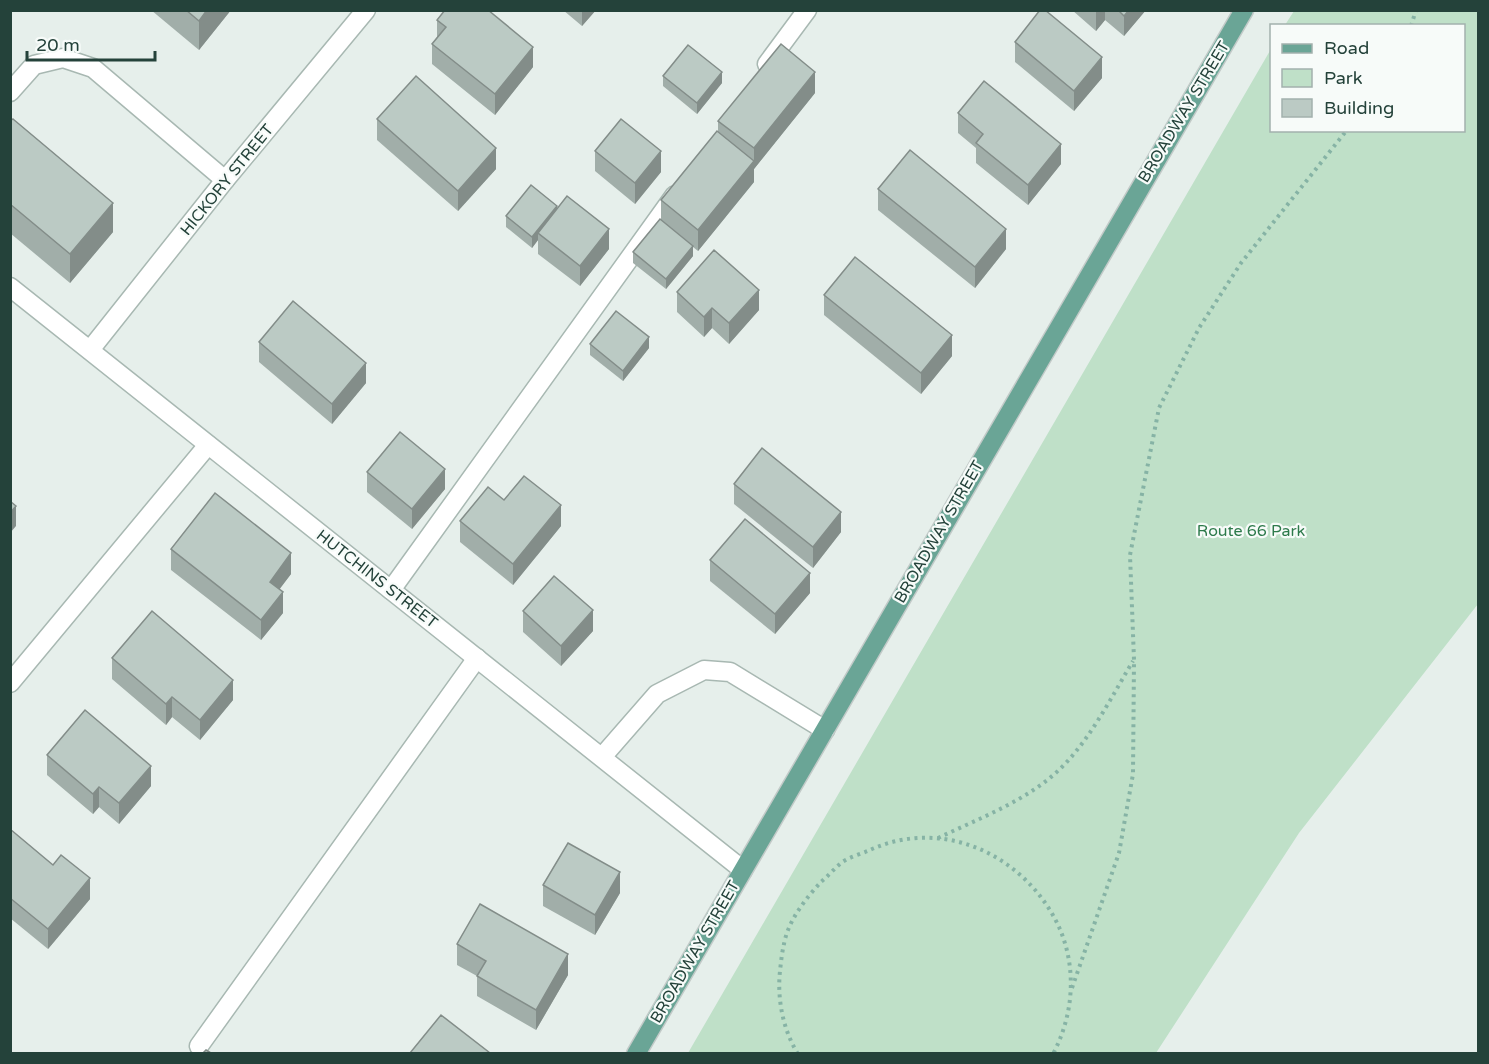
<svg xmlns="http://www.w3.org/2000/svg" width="1489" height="1064" font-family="'Varela Round',sans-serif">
<rect width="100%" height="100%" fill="#e6efeb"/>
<path fill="#bfe0c8" d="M 1294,11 L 1478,11 L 1478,604 L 1299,833 L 1156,1053 L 688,1053 L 1271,49 L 1272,130 L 1464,130 L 1464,26 L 1285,25 Z"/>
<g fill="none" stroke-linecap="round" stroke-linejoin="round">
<g stroke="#a8b8b2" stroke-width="21">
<g id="service">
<path d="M 767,64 L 807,10"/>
<path d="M 10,92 L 34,65 L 63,58 L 93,68 L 225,180"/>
<path d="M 391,590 L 675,195"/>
<path d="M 602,757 L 657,694 L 704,670 L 730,672 L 825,730"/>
<path d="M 199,1046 L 477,658"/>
</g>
</g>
<g stroke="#a8b8b2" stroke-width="21">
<g id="minor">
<path d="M 10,287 L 743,870"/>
<path d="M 90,350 L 225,180 L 366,10"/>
<path d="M 10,683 L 208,445"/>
</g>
</g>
<g stroke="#c2cac8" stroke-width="21">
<path id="primary" d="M 636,1054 L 1244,10"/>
</g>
<g stroke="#86b3a5" stroke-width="4" stroke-dasharray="3 4.5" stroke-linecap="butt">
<path d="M 1411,26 L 1416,10"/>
<path d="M 938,838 C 980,818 1029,800 1062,767 C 1091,738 1112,696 1133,661"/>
<path d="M 1072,988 L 1119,853 L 1133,774 L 1134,660 L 1130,555 L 1159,408 L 1199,328 L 1241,263 L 1347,130"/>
<path d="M 798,1054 C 783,1030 777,999 780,971 C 781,962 782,952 784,944 C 788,921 806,898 821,882 C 828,876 834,869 841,863 C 849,857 861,854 870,850 C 944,816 1026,856 1059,927 C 1077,968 1074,1014 1053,1054"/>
</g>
<use href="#service" stroke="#fff" stroke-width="18"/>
<use href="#minor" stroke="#fff" stroke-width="18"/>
<use href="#primary" stroke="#6aa596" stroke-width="18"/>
</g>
<g fill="#a1aea9">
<path d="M 151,10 L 231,10 L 199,50 Z"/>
<path d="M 563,10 L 596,10 L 582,26 Z"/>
<path d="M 1072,10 L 1146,10 L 1124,36 L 1105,20 L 1096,31 Z"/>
<path d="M 437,20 L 533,67 L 495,115 L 432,64 L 432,44 L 437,37 Z"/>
<path d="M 1015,42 L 1102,78 L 1074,111 L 1015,62 Z"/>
<path d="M 663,76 L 722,83 L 697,114 L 663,86 Z"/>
<path d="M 815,93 L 754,169 L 754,182 L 698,251 L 693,247 L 693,256 L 666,289 L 633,263 L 633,252 L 661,220 L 661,200 L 718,133 L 718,121 Z"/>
<path d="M 958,113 L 1061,164 L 1028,205 L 976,163 L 976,148 L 958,133 Z"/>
<path d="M 377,119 L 496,169 L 458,211 L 377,140 Z"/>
<path d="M 10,121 L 113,232 L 70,283 L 10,233 Z"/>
<path d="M 595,151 L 661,172 L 635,204 L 595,171 Z"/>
<path d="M 878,189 L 1006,249 L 975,288 L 878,210 Z"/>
<path d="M 557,209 L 609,249 L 580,286 L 538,254 L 538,240 L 532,248 L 506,227 L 506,216 Z"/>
<path d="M 677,292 L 759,310 L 729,344 L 712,328 L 704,337 L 677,312 Z"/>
<path d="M 824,295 L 952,356 L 921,394 L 824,315 Z"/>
<path d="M 259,342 L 366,383 L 332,424 L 259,362 Z"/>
<path d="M 590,344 L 649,348 L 623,381 L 590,355 Z"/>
<path d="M 367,472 L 445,489 L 412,529 L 367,492 Z"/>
<path d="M 734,484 L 841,532 L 813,568 L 734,504 Z"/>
<path d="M 504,500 L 561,526 L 513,585 L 460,542 L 460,521 Z"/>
<path d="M 171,549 L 291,574 L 279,589 L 283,613 L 261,640 L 171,570 Z"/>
<path d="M 710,560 L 810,593 L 775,634 L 710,581 Z"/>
<path d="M 523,611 L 593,631 L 561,666 L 523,632 Z"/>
<path d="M 112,658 L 233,700 L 200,740 L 172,717 L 166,725 L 112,679 Z"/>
<path d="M 47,755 L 151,786 L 119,824 L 99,807 L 93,814 L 47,775 Z"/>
<path d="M 10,829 L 90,899 L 48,949 L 10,918 Z"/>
<path d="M 543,885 L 620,893 L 595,935 L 543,906 Z"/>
<path d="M 457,944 L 568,975 L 536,1030 L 477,996 L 477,976 L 457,965 Z"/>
</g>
<g fill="#838d89">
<path d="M 207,10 L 231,10 L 199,50 L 199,21 Z"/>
<path d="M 582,10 L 596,10 L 582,26 Z"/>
<path d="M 1096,10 L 1105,10 L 1105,20 L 1096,31 Z"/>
<path d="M 1129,10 L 1146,10 L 1124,36 L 1124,16 Z"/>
<path d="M 533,47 L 533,67 L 495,115 L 495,94 Z"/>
<path d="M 1102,57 L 1102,78 L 1074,111 L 1074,91 Z"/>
<path d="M 722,72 L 722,83 L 697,114 L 697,103 Z"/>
<path d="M 815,72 L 815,93 L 754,169 L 754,148 Z"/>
<path d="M 1061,144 L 1061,164 L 1028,205 L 1028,185 Z"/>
<path d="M 496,148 L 496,169 L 458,211 L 458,191 Z"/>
<path d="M 661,151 L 661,172 L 635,204 L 635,183 Z"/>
<path d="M 754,161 L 754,182 L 698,251 L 698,230 Z"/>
<path d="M 113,203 L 113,232 L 70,283 L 70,254 Z"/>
<path d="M 557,206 L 557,217 L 538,233 L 538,240 L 532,248 L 532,237 Z"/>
<path d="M 609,229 L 609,249 L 580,286 L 580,266 Z"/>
<path d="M 1006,229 L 1006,249 L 975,288 L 975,267 Z"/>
<path d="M 693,246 L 693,256 L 666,289 L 666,279 Z"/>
<path d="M 759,290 L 759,310 L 729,344 L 729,323 Z"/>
<path d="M 712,308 L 712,328 L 704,337 L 704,317 Z"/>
<path d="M 952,335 L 952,356 L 921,394 L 921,373 Z"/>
<path d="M 649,337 L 649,348 L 623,381 L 623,371 Z"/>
<path d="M 366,363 L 366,383 L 332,424 L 332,404 Z"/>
<path d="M 445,469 L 445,489 L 412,529 L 412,509 Z"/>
<path d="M 561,505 L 561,526 L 513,585 L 513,564 Z"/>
<path d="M 16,506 L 16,526 L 10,533 L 10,513 Z"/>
<path d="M 841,512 L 841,532 L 813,568 L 813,547 Z"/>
<path d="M 291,553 L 291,574 L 270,602 L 270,582 Z"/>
<path d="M 810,573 L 810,593 L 775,634 L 775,614 Z"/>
<path d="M 283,592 L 283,613 L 261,640 L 261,620 Z"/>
<path d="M 593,610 L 593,631 L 561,666 L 561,646 Z"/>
<path d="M 233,680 L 233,700 L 200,740 L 200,720 Z"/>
<path d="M 172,697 L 172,717 L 166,725 L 166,704 Z"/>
<path d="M 151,766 L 151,786 L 119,824 L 119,803 Z"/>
<path d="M 99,787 L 99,807 L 93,814 L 93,794 Z"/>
<path d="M 620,872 L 620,893 L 595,935 L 595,915 Z"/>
<path d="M 90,878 L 90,899 L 48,949 L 48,929 Z"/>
<path d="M 568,954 L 568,975 L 536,1030 L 536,1010 Z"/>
</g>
<g fill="#bbcac4" stroke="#838d89" stroke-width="1.5">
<path d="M 186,10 L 207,10 L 199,21 Z"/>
<path d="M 445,10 L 488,10 L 533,47 L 495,94 L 432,44 L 446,27 L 437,20 Z"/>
<path d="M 1040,10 L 1045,10 L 1102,57 L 1074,91 L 1015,42 Z"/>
<path d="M 1118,10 L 1129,10 L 1124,16 Z"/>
<path d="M 781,44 L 815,72 L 754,148 L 718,121 Z"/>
<path d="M 688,45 L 722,72 L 697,103 L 663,76 Z"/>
<path d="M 416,76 L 496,148 L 458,191 L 377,119 Z"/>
<path d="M 984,81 L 1061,144 L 1028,185 L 976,143 L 983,134 L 958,113 Z"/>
<path d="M 13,119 L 113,203 L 70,254 L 10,204 L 10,121 Z"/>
<path d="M 621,119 L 661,151 L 635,183 L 595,151 Z"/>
<path d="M 717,131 L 754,161 L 698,230 L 661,200 Z"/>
<path d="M 910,150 L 1006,229 L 975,267 L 878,189 Z"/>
<path d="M 531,185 L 557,206 L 532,237 L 506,216 Z"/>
<path d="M 567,196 L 609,229 L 580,266 L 538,233 Z"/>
<path d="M 660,219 L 693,246 L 666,279 L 633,252 Z"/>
<path d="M 714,250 L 759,290 L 729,323 L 712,308 L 704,317 L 677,292 Z"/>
<path d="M 855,257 L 952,335 L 921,373 L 824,295 Z"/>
<path d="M 293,301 L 366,363 L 332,404 L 259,342 Z"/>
<path d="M 616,311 L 649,337 L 623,371 L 590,344 Z"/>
<path d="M 400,432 L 445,469 L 412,509 L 367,472 Z"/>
<path d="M 762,448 L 841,512 L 813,547 L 734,484 Z"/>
<path d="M 524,476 L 561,505 L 513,564 L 460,521 L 488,487 L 504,500 Z"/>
<path d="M 215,493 L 291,553 L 270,582 L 283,592 L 261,620 L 171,549 Z"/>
<path d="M 10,501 L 16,506 L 10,513 Z"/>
<path d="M 745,519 L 810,573 L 775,614 L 710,560 Z"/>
<path d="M 554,576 L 593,610 L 561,646 L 523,611 Z"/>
<path d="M 152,611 L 233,680 L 200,720 L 172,697 L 166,704 L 112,658 Z"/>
<path d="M 85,710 L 151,766 L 119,803 L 99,787 L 93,794 L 47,755 Z"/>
<path d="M 10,829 L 53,865 L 61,855 L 90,878 L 48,929 L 10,898 Z"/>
<path d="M 568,843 L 620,872 L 595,915 L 543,885 Z"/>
<path d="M 480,904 L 568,954 L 536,1010 L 477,976 L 486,961 L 457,944 Z"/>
<path d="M 441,1015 L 490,1053 L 410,1053 Z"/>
<path d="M 206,1050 L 211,1053 L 203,1053 Z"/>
</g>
<g text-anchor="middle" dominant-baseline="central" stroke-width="4.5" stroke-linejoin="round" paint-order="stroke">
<g font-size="16" fill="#24423a" stroke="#f7fbf9">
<text transform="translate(1184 112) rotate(-59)">BROADWAY STREET</text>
<text transform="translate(227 180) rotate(-51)">HICKORY STREET</text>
<text transform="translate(939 532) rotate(-60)">BROADWAY STREET</text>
<text transform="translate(377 579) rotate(38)">HUTCHINS STREET</text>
<text transform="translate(695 952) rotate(-60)">BROADWAY STREET</text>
</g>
<g font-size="16" fill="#2d7a4b" stroke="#f7fbf9">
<text x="1251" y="531">Route 66 Park</text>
</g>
</g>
<rect width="1489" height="1064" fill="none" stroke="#24423a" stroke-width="24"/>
<rect x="1270" y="24" width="195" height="108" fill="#f7fbf9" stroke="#a3b1ad" stroke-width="1.5"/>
<rect x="1282" y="44" width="30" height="9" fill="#6aa596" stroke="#a3b1ad" stroke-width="1.5"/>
<text x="1324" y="54" font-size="18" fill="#24423a">Road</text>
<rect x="1282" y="69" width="30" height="18" fill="#bfe0c8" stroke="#a3b1ad" stroke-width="1.5"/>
<text x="1324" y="84" font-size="18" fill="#24423a">Park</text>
<rect x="1282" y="99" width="30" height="18" fill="#bbcac4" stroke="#a3b1ad" stroke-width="1.5"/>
<text x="1324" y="114" font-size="18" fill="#24423a">Building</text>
<path d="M27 51v9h128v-9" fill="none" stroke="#24423a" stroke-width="3"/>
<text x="36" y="51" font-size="18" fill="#24423a" stroke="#f7fbf9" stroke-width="4.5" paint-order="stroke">20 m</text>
</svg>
